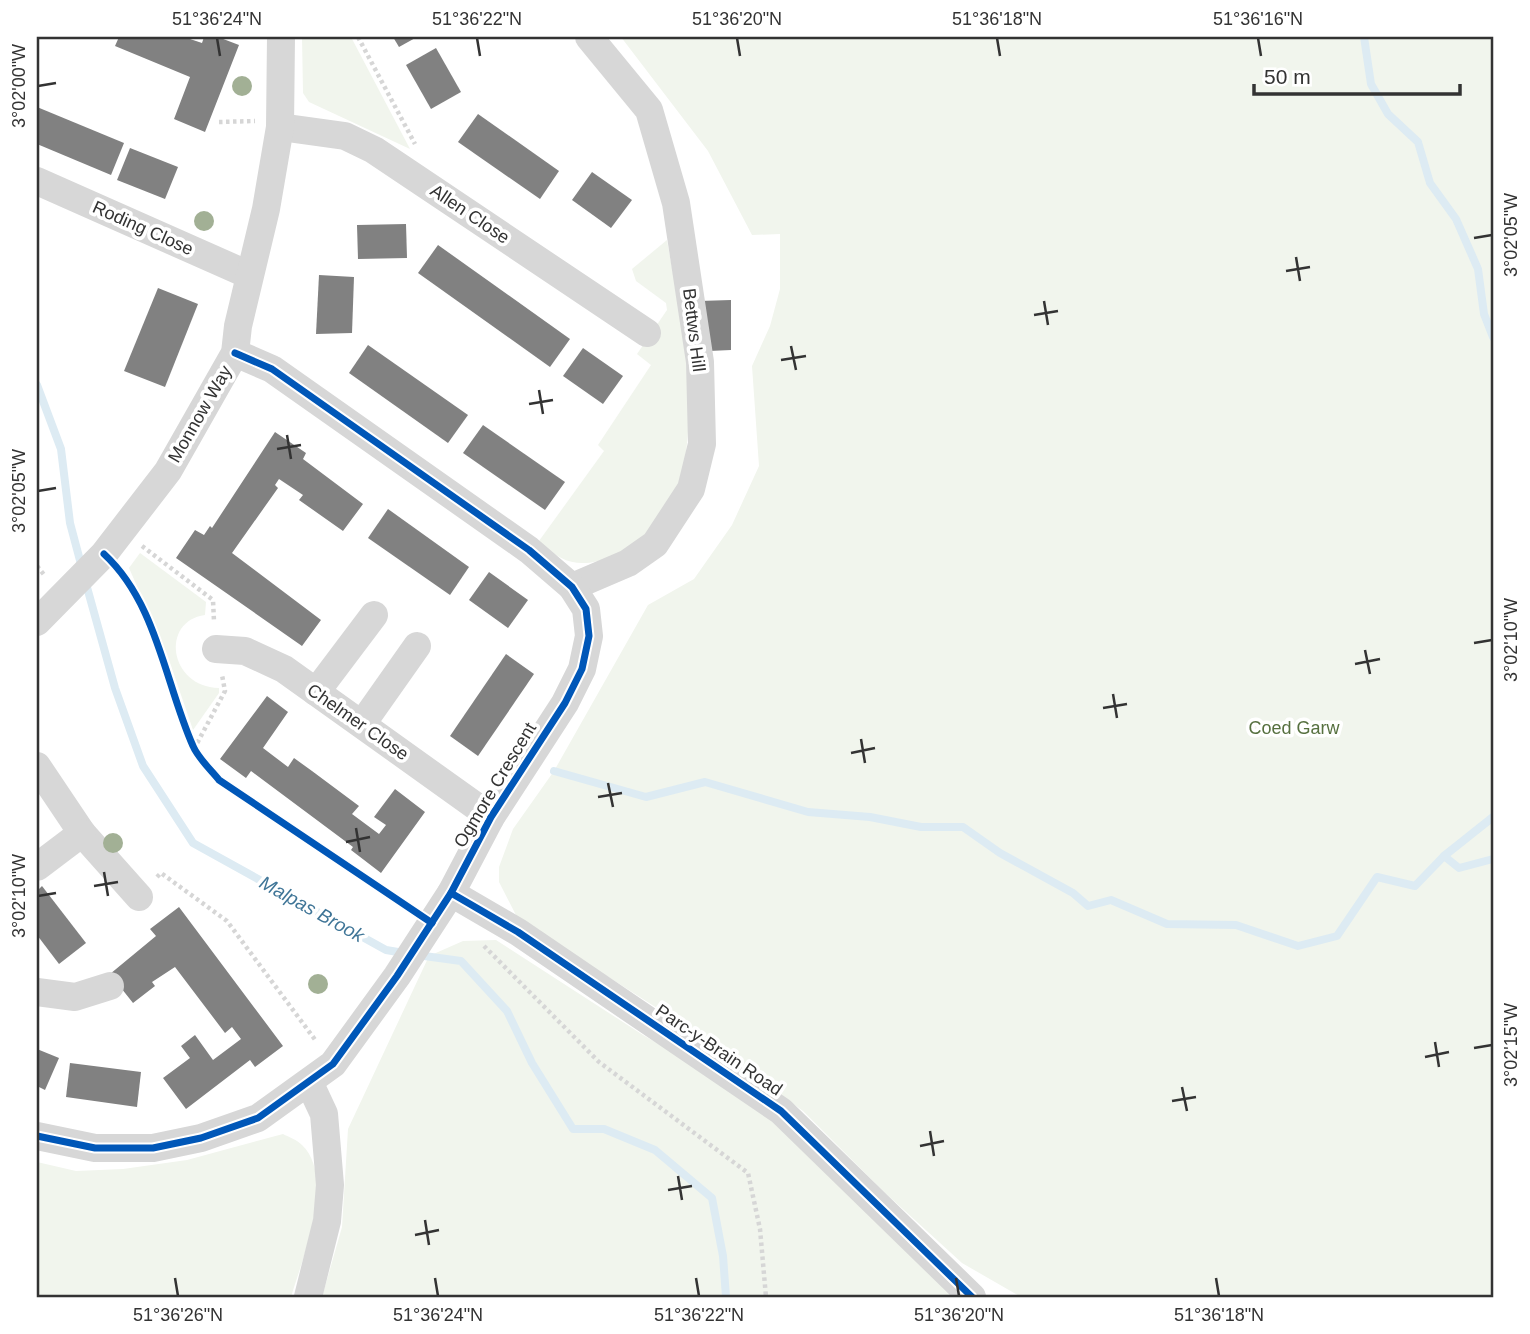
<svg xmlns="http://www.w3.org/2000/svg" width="1530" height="1334" font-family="Helvetica,sans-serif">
<rect width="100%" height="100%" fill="#fff"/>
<g fill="#f1f5ed">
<path d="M 302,37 L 351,37 L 410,149 L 309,102 L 303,93 Z"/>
<path d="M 621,37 L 1493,37 L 1493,1297 L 1021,1297 L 962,1263 L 882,1190 L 803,1111 L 710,1042 L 518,919 L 499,882 L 499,867 L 513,829 L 554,771 L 648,605 L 694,579 L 732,525 L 759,466 L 752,366 L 770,326 L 780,289 L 780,234 L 752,235 L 708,151 Z"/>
<path d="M 667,240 C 682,327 727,515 615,556 C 582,568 564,566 539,541 L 604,451 L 598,445 L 651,365 L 637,354 L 667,310 L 666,303 L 636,281 L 632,269 Z"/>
<path d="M 140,553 L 206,602 L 205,615 C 160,621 169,687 219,688 L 219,693 L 193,730 L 167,654 L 129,568 Z"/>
<path d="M 496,940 L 643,1035 L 738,1090 L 963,1297 L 322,1297 L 342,1227 L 348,1129 L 429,956 L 463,941 Z"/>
<path d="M 283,1134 C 289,1137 297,1140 302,1145 C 336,1177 302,1260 291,1297 L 37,1297 L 37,1162 L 76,1171 L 123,1169 L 187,1160 Z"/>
</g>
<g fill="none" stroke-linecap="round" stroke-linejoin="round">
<g stroke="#ddebf3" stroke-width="8">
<path d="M 1364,37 L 1371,84 L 1388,114 L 1418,142 L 1430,183 L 1456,219 L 1478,269 L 1484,314 L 1493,337"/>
<path d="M 37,385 L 61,449 L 70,523 L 82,568"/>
<path d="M 85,580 L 115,688 L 143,766 L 193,843 L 386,950 L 404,953"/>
<path d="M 554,771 L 646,797 L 705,782 L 808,812 L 870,817 L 921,827 L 963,827 L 1000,853 L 1073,893 L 1088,906 L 1111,900 L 1167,924 L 1236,925 L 1298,946 L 1337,936 L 1377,877 L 1415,886 L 1444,856 L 1459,868 L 1493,859"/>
<path d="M 1444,856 L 1493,817"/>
<path d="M 417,955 L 461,961 L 507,1011 L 532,1063 L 573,1129 L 604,1129 L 655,1150 L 712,1198 L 723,1256 L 726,1297"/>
</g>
</g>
<g fill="#818181">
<path d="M 119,37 L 184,37 L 202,43 L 204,37 L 218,37 L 239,45 L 205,132 L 174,119 L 190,77 L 115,46 Z"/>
<path d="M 393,37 L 417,37 L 399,47 Z"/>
<path d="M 436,48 L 461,92 L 431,109 L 406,65 Z"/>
<path d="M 37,107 L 124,143 L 111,175 L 37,144 Z"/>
<path d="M 478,114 L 559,171 L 540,199 L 458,142 Z"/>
<path d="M 130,148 L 178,167 L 165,199 L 117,180 Z"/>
<path d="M 592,172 L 632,200 L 611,228 L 572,200 Z"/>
<path d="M 406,224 L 407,258 L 358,259 L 357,225 Z"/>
<path d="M 438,245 L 570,339 L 550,367 L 418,273 Z"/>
<path d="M 319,275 L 354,277 L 352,333 L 316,334 Z"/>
<path d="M 158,288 L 198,304 L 165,387 L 124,371 Z"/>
<path d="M 731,300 L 731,350 L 709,351 L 699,301 Z"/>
<path d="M 368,345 L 468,415 L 448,443 L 349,373 Z"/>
<path d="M 583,348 L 623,376 L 603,404 L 563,376 Z"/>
<path d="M 483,425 L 565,482 L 545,510 L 463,453 Z"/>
<path d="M 275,432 L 306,453 L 303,459 L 363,504 L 343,531 L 299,500 L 303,495 L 279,479 L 275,485 L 278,488 L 232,553 L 321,620 L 302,646 L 176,558 L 195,530 L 204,535 L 210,526 L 212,528 Z"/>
<path d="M 388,509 L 469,567 L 450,595 L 368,538 Z"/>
<path d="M 489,572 L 528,600 L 508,628 L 469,600 Z"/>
<path d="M 506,654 L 534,674 L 478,756 L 450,736 Z"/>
<path d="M 267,696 L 288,712 L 263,748 L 288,767 L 294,758 L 312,771 L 359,806 L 352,814 L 379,834 L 386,825 L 374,817 L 395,789 L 425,812 L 381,873 L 351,850 L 353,847 L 251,771 L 246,778 L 220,759 Z"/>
<path d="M 42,886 L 86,943 L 59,964 L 37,935 L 37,891 Z"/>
<path d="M 179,907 L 283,1046 L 255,1067 L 250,1060 L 186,1109 L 163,1078 L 190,1058 L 181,1046 L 195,1035 L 213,1060 L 241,1039 L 232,1027 L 225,1033 L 175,967 L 152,982 L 155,986 L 133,1003 L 110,974 L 156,936 L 150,929 Z"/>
<path d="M 37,1049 L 59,1058 L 45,1090 L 37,1086 Z"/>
<path d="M 70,1063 L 141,1072 L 137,1107 L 66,1097 Z"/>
</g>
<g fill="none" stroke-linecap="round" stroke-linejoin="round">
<g stroke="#d6d6d6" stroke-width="4.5" stroke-dasharray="3.5 3.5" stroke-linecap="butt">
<path d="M 358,37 L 415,144"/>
<path d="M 219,122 L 255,121"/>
<path d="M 142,546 L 213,600 L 214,621"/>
<path d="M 37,566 L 45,576"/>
<path d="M 194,749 L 225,691 L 222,675"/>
<path d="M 157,877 L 161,873 L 227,921 L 316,1041"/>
<path d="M 484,946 L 599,1062 L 748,1173 L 760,1229 L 766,1297"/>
</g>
<g stroke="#d7d7d7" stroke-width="28">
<path d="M 280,127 L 345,136 L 374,150 L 647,333"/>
<path d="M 37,181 L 249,275"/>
<path d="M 572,587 L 628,563 L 655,544 L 691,489 L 702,444 L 700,362 L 676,203 L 649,110 L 589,37"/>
<path d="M 37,622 L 104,554 L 168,471 L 235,353 L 238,326 L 266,209 L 280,127 L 281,37"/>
<path d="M 216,649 L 245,651 L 284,669 L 491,817"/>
<path d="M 316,692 L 374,615"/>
<path d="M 362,724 L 417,646"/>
<path d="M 37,766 L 82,833 L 139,897"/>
<path d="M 37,867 L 82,833"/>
<path d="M 451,893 L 518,932 L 781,1111 L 972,1297"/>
<path d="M 37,992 L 75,997 L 110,986"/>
<path d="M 37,1136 L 95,1148 L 153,1148 L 201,1138 L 258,1118 L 333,1064 L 397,976 L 451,893 L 491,817 L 565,703 L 582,669 L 589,636 L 586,609 L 572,587 L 529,550 L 272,369 L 235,353"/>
<path d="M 308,1297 L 327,1221 L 330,1185 L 324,1114 L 310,1084"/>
</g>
<g stroke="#fff" stroke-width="11">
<g id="cycleway">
<path d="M 104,554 C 157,603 165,683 193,746 C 198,758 211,770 219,780 L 432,923"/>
<path d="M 451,893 L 518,932 L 781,1111 L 972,1297"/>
<path d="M 37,1136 L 95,1148 L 153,1148 L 201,1138 L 258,1118 L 333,1064 L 397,976 L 451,893 L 491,817 L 565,703 L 582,669 L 589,636 L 586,609 L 572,587 L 529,550 L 272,369 L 235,353"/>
</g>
</g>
<use href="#cycleway" stroke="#0057b8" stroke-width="7"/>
</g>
<g fill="#a2b095">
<circle cx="242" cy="86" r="10"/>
<circle cx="204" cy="221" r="10"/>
<circle cx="113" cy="843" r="10"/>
<circle cx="318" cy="984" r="10"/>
</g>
<path fill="none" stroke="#333" stroke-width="2.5" d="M 217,38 L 220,56M 477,38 L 480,56M 737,38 L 740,56M 997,38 L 1000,56M 1258,38 L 1261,56M 38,86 L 56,83M 1474,238 L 1492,235M 1296,257 L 1300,281M 1286,271 L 1310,267M 1044,301 L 1048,325M 1034,315 L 1058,311M 791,346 L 796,370M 781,360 L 806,356M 539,390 L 543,414M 529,404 L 553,400M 287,435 L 291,459M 277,449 L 301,445M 38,491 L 56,488M 1474,643 L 1492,640M 1365,650 L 1370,674M 1355,664 L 1380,659M 1113,694 L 1117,718M 1103,708 L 1127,704M 861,739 L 865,763M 851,753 L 875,748M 608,783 L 613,807M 598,797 L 622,793M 356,828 L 360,852M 346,842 L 370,837M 104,872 L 108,896M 94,886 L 118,882M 38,896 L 56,893M 1435,1042 L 1439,1067M 1474,1048 L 1492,1045M 1425,1057 L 1449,1052M 1182,1087 L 1187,1111M 1172,1101 L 1196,1097M 930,1131 L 934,1156M 920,1146 L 944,1141M 678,1176 L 682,1200M 668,1190 L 692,1186M 425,1220 L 429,1245M 415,1235 L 439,1230M 175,1278 L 178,1296M 435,1278 L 438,1296M 696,1278 L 699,1296M 956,1278 L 959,1296M 1216,1278 L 1219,1296"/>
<g text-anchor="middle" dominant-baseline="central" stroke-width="7" stroke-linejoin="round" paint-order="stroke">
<g font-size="18" fill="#333" stroke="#fff">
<text transform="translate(470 214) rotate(34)">Allen Close</text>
<text transform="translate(143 228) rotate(24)">Roding Close</text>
<text transform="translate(694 330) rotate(83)">Bettws Hill</text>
<text transform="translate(200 414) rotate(-60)">Monnow Way</text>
<text transform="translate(358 722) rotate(35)">Chelmer Close</text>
<text transform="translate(495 785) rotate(-59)">Ogmore Crescent</text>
<text transform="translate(719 1050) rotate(34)">Parc-y-Brain Road</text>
</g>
<g font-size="18" fill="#56703f" stroke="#fff">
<text x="1294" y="728">Coed Garw</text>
</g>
<g font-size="19" font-style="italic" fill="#3f7597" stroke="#fff">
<text transform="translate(312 909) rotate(29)">Malpas Brook</text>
</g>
</g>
<rect width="1530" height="1334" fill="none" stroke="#ffffff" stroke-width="77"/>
<path d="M1254 84v10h206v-10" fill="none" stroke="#333333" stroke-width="3.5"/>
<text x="1264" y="84" font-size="21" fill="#333333" stroke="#ffffff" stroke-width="5" paint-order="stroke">50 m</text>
<rect x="38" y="38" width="1454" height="1258" fill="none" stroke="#333" stroke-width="2.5"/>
<g font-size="18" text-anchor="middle" fill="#333">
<text x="217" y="25">51°36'24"N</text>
<text x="477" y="25">51°36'22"N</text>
<text x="737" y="25">51°36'20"N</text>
<text x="997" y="25">51°36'18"N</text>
<text x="1258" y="25">51°36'16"N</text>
<text transform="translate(19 86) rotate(-90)" y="6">3°02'00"W</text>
<text transform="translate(1511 235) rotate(-90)" y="6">3°02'05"W</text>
<text transform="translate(19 491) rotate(-90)" y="6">3°02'05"W</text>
<text transform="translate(1511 640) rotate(-90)" y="6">3°02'10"W</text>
<text transform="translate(19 896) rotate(-90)" y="6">3°02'10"W</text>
<text transform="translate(1511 1045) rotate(-90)" y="6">3°02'15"W</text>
<text x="178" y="1321">51°36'26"N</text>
<text x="438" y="1321">51°36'24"N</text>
<text x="699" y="1321">51°36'22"N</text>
<text x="959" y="1321">51°36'20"N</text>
<text x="1219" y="1321">51°36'18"N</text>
</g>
</svg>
